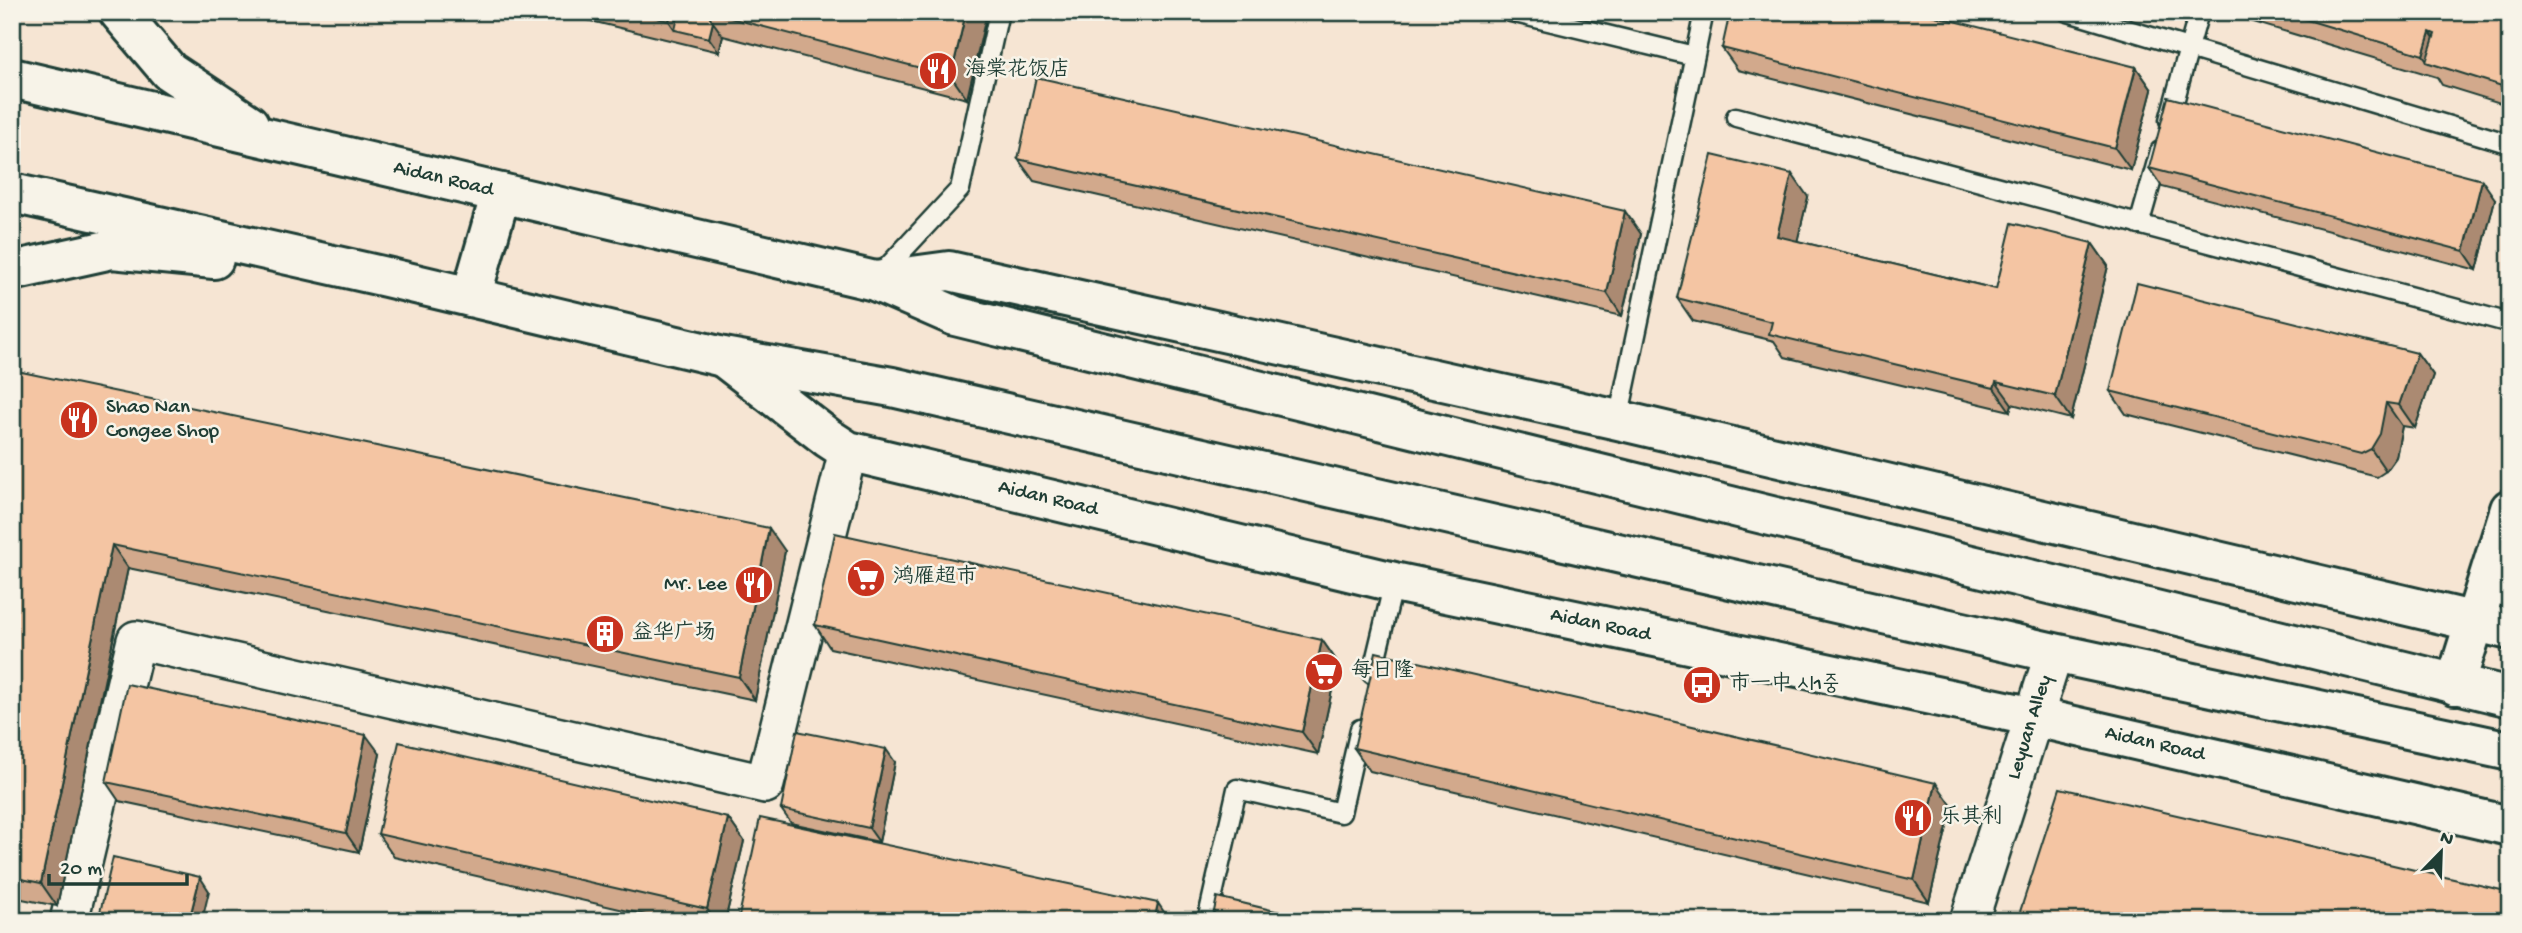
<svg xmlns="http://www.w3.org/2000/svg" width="2522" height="933" font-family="'Gochi Hand','LXGW WenKai TC','Poor Story',sans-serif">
<rect width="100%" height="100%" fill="#f6e5d3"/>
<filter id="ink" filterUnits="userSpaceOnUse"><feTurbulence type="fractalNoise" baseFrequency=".0143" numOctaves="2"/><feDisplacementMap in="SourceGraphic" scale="14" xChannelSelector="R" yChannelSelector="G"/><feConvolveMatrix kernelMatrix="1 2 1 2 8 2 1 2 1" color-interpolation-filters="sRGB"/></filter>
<g filter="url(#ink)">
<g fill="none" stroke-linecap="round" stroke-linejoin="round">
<g stroke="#1f3d34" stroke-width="23">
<g id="lane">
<path d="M 1511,12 L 1694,56"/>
<path d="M 2068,12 L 2510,144"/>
<path d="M 1736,117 L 2510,323"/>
<path d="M 2169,120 L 2199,12"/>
<path d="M 2139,225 L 2160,151"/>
<path d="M 880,275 L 960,189 L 999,12"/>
<path d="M 1618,420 L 1704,12"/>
<path d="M 1372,674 L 1394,582"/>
<path d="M 1207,921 L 1237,789 L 1341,813 L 1360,729"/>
</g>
</g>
<g stroke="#1f3d34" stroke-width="42">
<g id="street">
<path d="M 69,921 L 136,640 L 765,784 L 848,451"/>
<path id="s1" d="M 1969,921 L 2054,653"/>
</g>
</g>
<g stroke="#1f3d34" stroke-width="44">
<g id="secondary">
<path d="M 875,281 L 949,271 L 1618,420 L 2510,630"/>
<path id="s2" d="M 723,357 L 828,438 L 848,451 L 1394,582 L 2035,717 L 2510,826"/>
<path d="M 2455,685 L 2510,509"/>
</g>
</g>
<g stroke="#1f3d34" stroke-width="44">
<g id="primary">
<path d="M 119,12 L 169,71 L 249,124"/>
<path id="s3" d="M 12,78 L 875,281 L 955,316 L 2510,697"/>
<path d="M 12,193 L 386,277 L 723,357 L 892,387 L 2054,653 L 2510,751"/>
<path d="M 12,271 L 112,249 L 214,259"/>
<path d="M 471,297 L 501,193"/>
</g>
</g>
<use href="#lane" stroke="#f7f3e8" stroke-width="18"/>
<use href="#street" stroke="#f7f3e8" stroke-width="37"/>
<use href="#secondary" stroke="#f7f3e8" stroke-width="38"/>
<use href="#primary" stroke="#f7f3e8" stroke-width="38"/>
</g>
<g fill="#d2a98c" stroke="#1f3d34" stroke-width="2">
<path d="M 554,12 L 987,12 L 967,99 L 723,36 L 719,52 Z"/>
<path d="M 2220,12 L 2510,12 L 2510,106 L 2442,85 L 2437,77 Z"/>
<path d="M 1722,48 L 2136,67 L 2152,90 L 2131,170 L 1738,70 Z"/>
<path d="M 1018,159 L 1641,234 L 1622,316 L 1034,181 Z"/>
<path d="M 2149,168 L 2495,199 L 2477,270 L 2162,187 Z"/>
<path d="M 1808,197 L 1797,241 L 1996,289 L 2092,243 L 2108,266 L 2071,419 L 2012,404 L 2010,411 L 1785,357 L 1774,341 L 1693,321 L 1677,298 Z"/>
<path d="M 2417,353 L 2433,375 L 2415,428 L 2402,426 L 2396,457 L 2386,471 L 2377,477 L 2126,414 L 2110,391 Z"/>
<path d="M 12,370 L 785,551 L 755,700 L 128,568 L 57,906 L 12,897 Z"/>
<path d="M 815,625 L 1322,640 L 1338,663 L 1318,754 L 830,648 Z"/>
<path d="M 1354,748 L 1952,806 L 1929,902 L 1370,771 Z"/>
<path d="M 380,754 L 359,852 L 119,801 L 106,782 Z"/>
<path d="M 895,762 L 879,842 L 791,823 L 781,809 Z"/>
<path d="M 728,818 L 744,841 L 725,921 L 672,921 L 394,857 L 378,834 Z"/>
</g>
<g fill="#ab8a72" stroke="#1f3d34" stroke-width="2">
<path d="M 671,12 L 692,12 L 675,30 L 669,21 Z"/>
<path d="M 966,12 L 987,12 L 967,99 L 951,76 Z"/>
<path d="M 713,22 L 723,36 L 719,52 L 709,38 Z"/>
<path d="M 2430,32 L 2446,55 L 2429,63 L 2423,55 Z"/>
<path d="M 2136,67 L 2152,90 L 2131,170 L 2115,148 Z"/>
<path d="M 2510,72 L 2510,94 L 2505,87 Z"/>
<path d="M 1792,174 L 1808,197 L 1793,259 L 1777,236 Z"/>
<path d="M 2482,180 L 2495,199 L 2477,270 L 2464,251 Z"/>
<path d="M 1625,211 L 1641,234 L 1622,316 L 1607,293 Z"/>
<path d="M 2092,243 L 2108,266 L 2071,419 L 2055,396 Z"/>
<path d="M 2417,353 L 2433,375 L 2415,428 L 2399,405 Z"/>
<path d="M 1996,382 L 2012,404 L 2010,411 L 1994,388 Z"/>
<path d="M 2386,403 L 2402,426 L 2396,457 L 2386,471 L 2371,449 Z"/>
<path d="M 769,528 L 785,551 L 755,700 L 739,677 Z"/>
<path d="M 112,545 L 128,568 L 57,906 L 41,883 Z"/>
<path d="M 1322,640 L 1338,663 L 1318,754 L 1302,732 Z"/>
<path d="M 366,735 L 380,754 L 359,852 L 346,833 Z"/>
<path d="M 886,749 L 895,762 L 879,842 L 869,828 Z"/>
<path d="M 1936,783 L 1952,806 L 1929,902 L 1914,880 Z"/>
<path d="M 728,818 L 744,841 L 725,921 L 715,921 L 707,909 Z"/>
<path d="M 200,877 L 209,891 L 202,921 L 189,921 Z"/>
<path d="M 1158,903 L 1170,921 L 1154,921 Z"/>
</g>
<g fill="#f4c5a3" stroke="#1f3d34" stroke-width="2">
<path d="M 632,12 L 671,12 L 669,21 Z"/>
<path d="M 679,12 L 707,12 L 713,22 L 709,38 L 675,30 Z"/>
<path d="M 707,12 L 966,12 L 951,76 Z"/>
<path d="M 1730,12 L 1919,12 L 2136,67 L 2115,148 L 1722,48 Z"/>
<path d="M 2281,12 L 2510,12 L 2510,72 L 2505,87 L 2426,62 L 2435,34 L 2430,32 L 2423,55 Z"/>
<path d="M 1036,77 L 1625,211 L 1607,293 L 1018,159 Z"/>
<path d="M 2168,97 L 2482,180 L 2464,251 L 2149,168 Z"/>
<path d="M 1712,155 L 1792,174 L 1777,236 L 1996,289 L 2012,223 L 2092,243 L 2055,396 L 1996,382 L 1994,388 L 1769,334 L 1772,322 L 1677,298 Z"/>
<path d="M 2137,283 L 2417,353 L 2399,405 L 2386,403 L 2380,434 L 2371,449 L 2361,454 L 2110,391 Z"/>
<path d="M 12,370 L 769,528 L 739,677 L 112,545 L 41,883 L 12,877 Z"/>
<path d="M 835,533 L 1322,640 L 1302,732 L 815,625 Z"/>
<path d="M 1376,652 L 1936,783 L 1914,880 L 1354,748 Z"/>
<path d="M 127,684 L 366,735 L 346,833 L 106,782 Z"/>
<path d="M 797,731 L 886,749 L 869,828 L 781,809 Z"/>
<path d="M 399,742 L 728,818 L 707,909 L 378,834 Z"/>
<path d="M 2060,788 L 2510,892 L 2510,921 L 2017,921 Z"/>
<path d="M 760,818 L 1158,903 L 1154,921 L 738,921 Z"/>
<path d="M 113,857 L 200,877 L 189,921 L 98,921 Z"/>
<path d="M 1217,897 L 1317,921 L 1212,921 Z"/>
</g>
</g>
<defs>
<g id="restaurant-disc" transform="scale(2.0125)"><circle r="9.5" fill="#c8321e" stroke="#f7f3e8"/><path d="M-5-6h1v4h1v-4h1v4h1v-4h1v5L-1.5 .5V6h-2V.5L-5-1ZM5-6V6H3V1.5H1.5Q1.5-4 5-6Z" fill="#fff"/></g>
<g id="supermarket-disc" transform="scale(2.0125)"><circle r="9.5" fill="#c8321e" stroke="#f7f3e8"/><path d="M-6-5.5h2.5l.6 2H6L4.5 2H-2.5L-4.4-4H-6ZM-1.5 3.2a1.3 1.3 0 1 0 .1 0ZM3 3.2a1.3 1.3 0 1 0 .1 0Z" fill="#fff"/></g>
<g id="building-disc" transform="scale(2.0125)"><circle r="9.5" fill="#c8321e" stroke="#f7f3e8"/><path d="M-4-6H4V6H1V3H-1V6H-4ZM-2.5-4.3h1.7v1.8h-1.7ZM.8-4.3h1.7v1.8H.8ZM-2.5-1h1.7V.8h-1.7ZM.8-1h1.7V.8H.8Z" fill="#fff"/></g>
<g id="bus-disc" transform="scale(2.0125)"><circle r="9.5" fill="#c8321e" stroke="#f7f3e8"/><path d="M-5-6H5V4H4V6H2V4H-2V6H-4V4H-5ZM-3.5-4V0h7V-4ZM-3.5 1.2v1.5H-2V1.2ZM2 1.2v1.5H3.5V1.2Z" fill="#fff"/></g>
</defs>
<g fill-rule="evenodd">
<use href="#restaurant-disc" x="938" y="71"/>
<use href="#restaurant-disc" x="79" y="420"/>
<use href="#supermarket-disc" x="866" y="578"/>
<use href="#restaurant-disc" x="754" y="585"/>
<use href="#building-disc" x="605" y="634"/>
<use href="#supermarket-disc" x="1324" y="672"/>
<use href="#bus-disc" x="1702" y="685"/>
<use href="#restaurant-disc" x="1913" y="818"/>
</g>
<g text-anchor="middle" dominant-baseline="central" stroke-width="5" stroke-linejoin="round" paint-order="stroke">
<g font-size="21" fill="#1f3d34" stroke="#f7f3e8" text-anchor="start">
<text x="965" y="71">海棠花饭店</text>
<text x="106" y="408">Shao Nan<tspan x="106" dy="24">Congee Shop</tspan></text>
<text x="893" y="578">鸿雁超市</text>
<text x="727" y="585" text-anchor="end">Mr. Lee</text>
<text x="632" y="634">益华广场</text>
<text x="1351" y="672">每日隆</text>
<text x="1729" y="685">市一中 시1중</text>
<text x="1940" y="818">乐其利</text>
</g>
<g font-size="21" fill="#1f3d34" stroke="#f7f3e8">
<text stroke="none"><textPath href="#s3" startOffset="443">Aidan Road</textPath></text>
<text stroke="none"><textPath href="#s2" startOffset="362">Aidan Road</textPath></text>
<text stroke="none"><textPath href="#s2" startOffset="929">Aidan Road</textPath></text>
<text stroke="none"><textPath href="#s1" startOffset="203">Leyuan Alley</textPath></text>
<text stroke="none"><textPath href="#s2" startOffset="1496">Aidan Road</textPath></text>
</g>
</g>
<rect width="2522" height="933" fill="none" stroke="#f7f3e8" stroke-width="42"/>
<rect x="21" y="21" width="2480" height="891" fill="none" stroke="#1f3d34" stroke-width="2.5" filter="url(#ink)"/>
<g transform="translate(2441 852) rotate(23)" stroke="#f7f3e8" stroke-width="5" paint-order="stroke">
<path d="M0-5L12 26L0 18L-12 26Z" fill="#1f3d34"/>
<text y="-10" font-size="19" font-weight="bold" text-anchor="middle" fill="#1f3d34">N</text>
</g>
<path d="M49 874v10h138v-10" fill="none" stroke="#1f3d34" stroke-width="3.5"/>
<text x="60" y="874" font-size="21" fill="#1f3d34" stroke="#f7f3e8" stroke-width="5" paint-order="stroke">20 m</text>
</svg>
